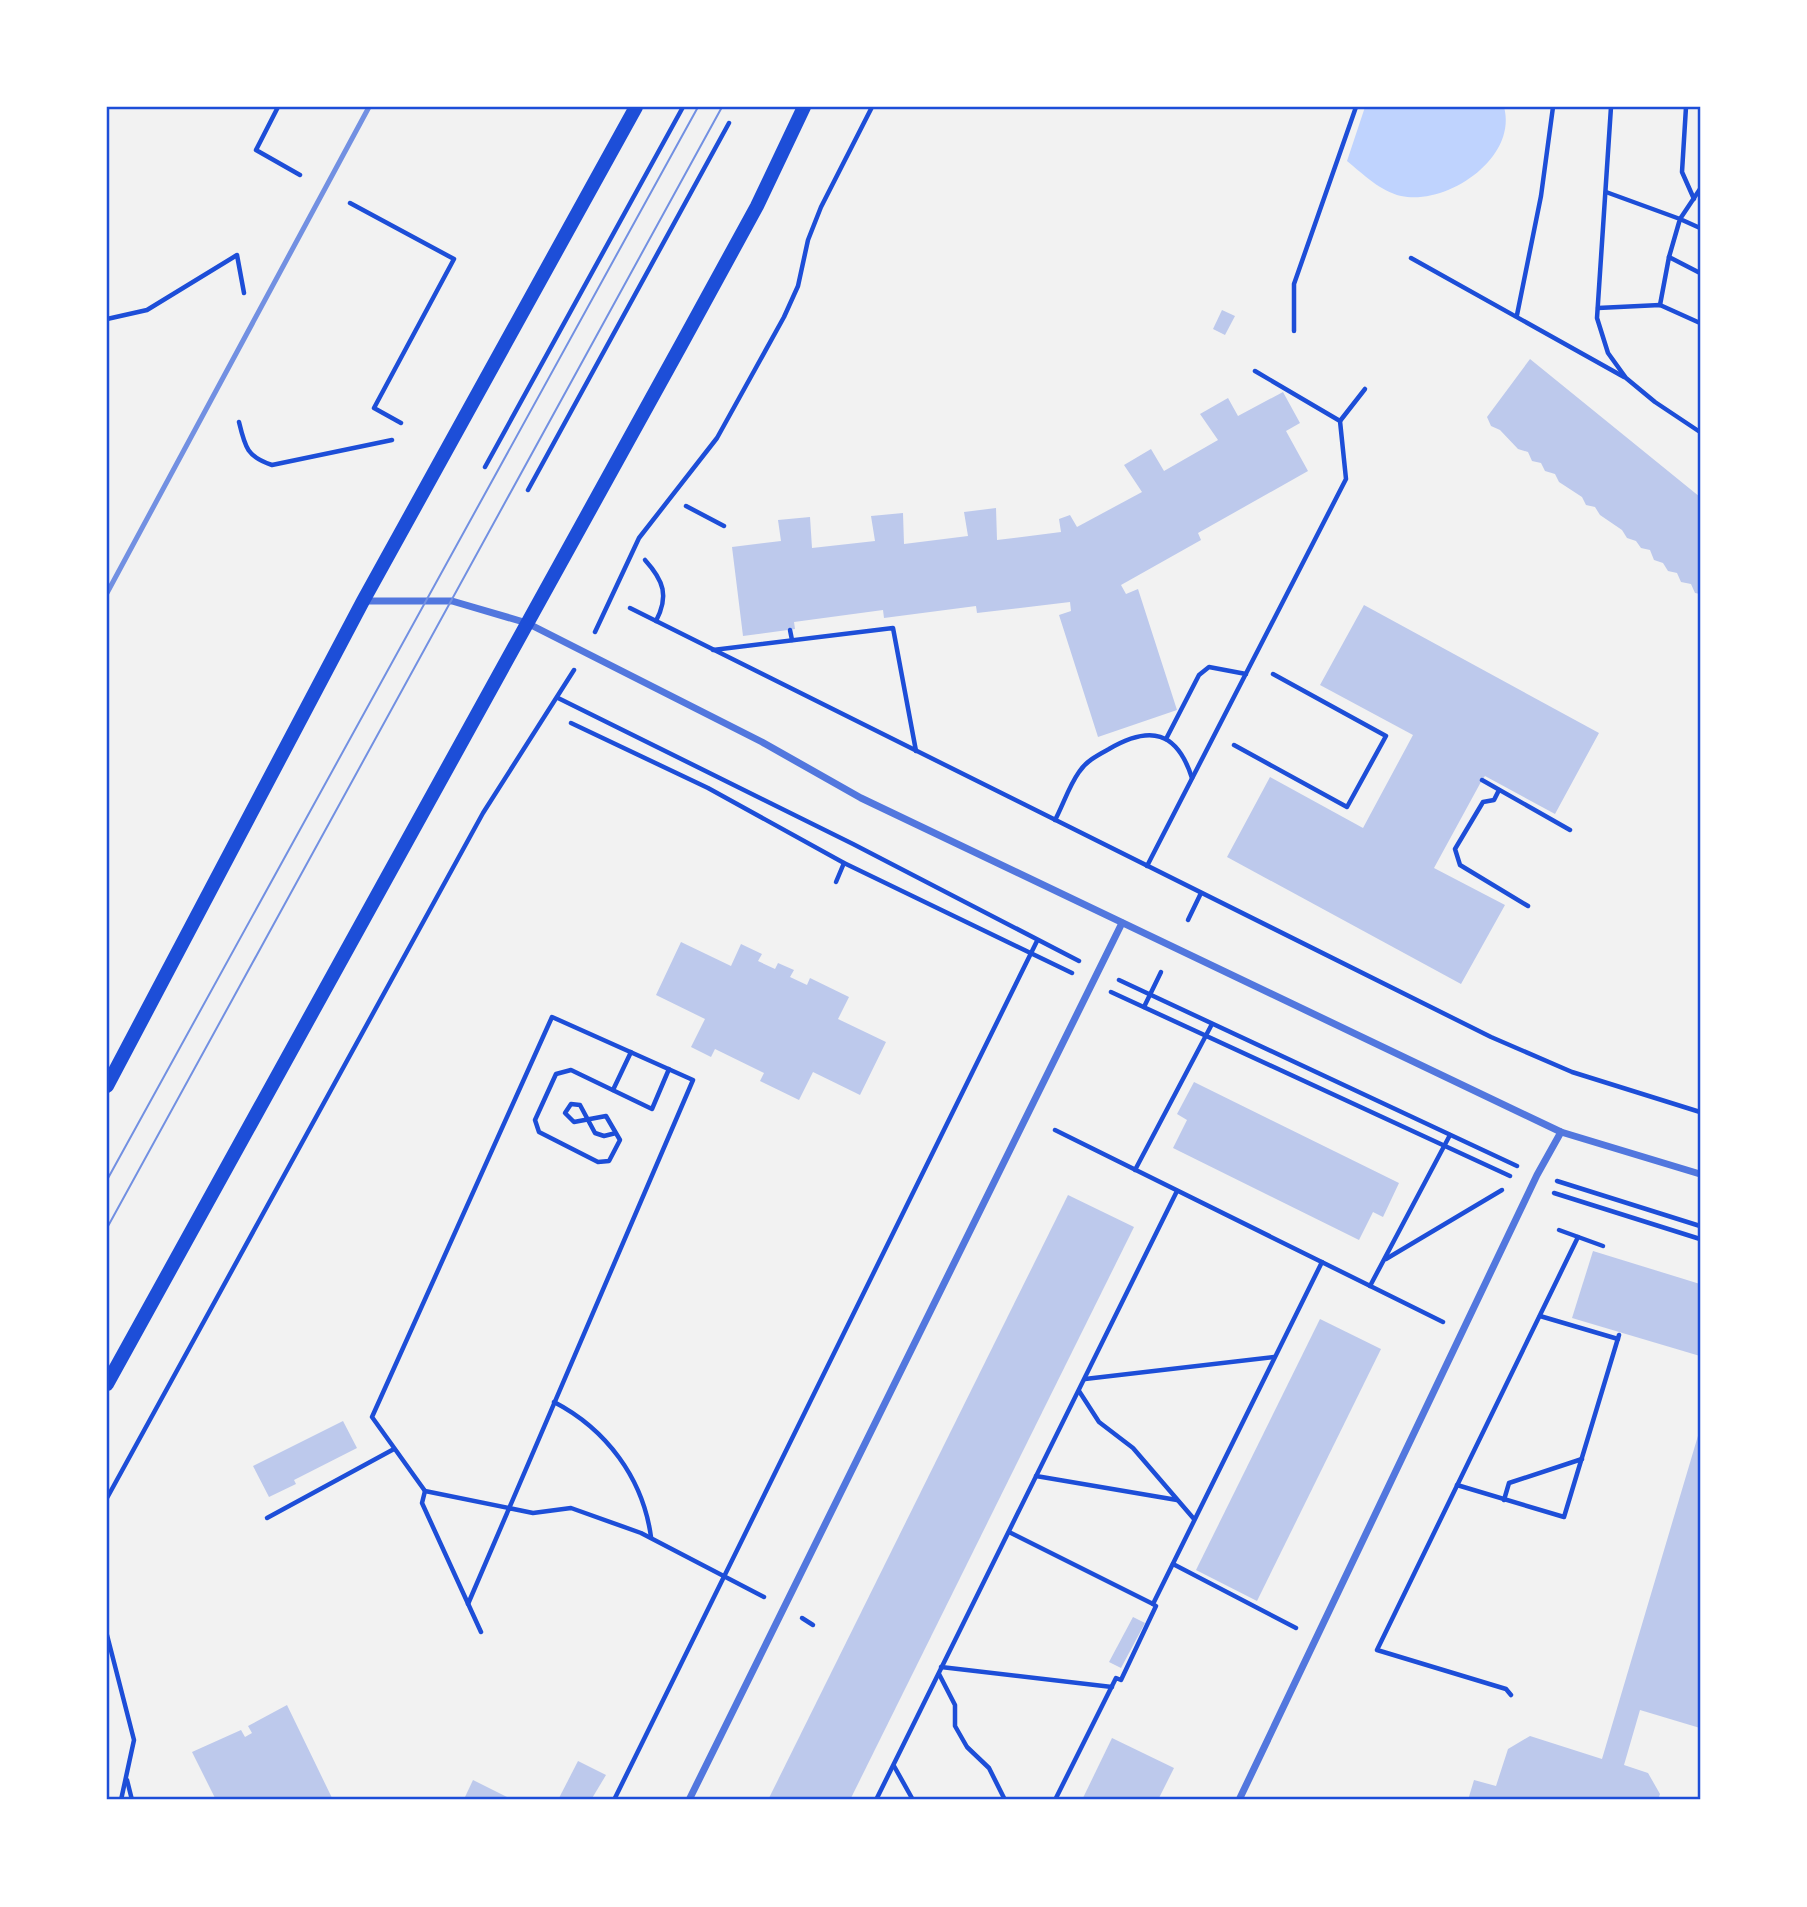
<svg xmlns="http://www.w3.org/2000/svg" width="1807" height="1907" font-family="'Source Sans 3',sans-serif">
<rect width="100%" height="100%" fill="#f2f2f2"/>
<path fill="#bfd3fe" d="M 1365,107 L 1504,107 C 1518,158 1447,206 1401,196 C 1380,191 1363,174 1347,161 Z"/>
<g fill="#bdc9ec">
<path d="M 1222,310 L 1235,316 L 1225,335 L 1213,329 Z"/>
<path d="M 1530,359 L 1700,497 L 1700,594 L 1695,593 L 1691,584 L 1681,582 L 1677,573 L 1668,571 L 1663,563 L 1654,560 L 1650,550 L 1641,548 L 1636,541 L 1627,538 L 1622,530 L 1600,515 L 1595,507 L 1586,505 L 1582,497 L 1559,482 L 1555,474 L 1545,471 L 1541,463 L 1532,461 L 1528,452 L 1518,449 L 1500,430 L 1491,426 L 1487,417 Z"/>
<path d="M 1283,392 L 1300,423 L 1286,431 L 1308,471 L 1198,533 L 1201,540 L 1121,585 L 1126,594 L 1138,589 L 1177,710 L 1098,737 L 1059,615 L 1071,611 L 1070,602 L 977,613 L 976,606 L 884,618 L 883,610 L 794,622 L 795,629 L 743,636 L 732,547 L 781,541 L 778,520 L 810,517 L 812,548 L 875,541 L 871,516 L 903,513 L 904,544 L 968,536 L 964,512 L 996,508 L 997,540 L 1061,532 L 1059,519 L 1070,515 L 1077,527 L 1142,492 L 1124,465 L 1151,449 L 1164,471 L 1218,440 L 1200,414 L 1228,398 L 1238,416 Z"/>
<path d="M 1364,605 L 1599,733 L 1555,814 L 1485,776 L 1482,780 L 1434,868 L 1505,905 L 1461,984 L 1227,857 L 1270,777 L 1363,828 L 1413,735 L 1320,685 Z"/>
<path d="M 681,942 L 731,966 L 741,944 L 762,954 L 758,961 L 775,969 L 778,963 L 794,970 L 790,977 L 807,985 L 810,978 L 849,997 L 838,1019 L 886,1042 L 860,1095 L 813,1072 L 799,1100 L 760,1081 L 764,1073 L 715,1049 L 711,1057 L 691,1047 L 705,1019 L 656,995 Z"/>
<path d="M 1194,1082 L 1399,1183 L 1383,1217 L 1373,1212 L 1359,1240 L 1173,1148 L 1187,1120 L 1177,1114 Z"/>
<path d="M 1068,1195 L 1134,1227 L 850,1800 L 768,1800 Z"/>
<path d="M 1593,1251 L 1700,1284 L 1700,1356 L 1572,1318 Z"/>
<path d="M 1320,1319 L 1381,1349 L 1257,1601 L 1196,1570 Z"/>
<path d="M 343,1421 L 357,1448 L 294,1480 L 296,1484 L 269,1497 L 253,1466 Z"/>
<path d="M 1700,1429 L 1700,1728 L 1640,1710 L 1624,1765 L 1648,1773 L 1660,1794 L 1658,1800 L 1468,1800 L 1474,1780 L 1496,1786 L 1508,1749 L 1530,1736 L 1602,1759 Z"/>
<path d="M 1133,1617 L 1145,1623 L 1121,1668 L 1109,1662 Z"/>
<path d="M 287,1705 L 333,1800 L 216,1800 L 192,1752 L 241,1730 L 245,1737 L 252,1733 L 248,1726 Z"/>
<path d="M 1112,1738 L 1174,1768 L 1158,1800 L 1082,1800 Z"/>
<path d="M 578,1761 L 606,1775 L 591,1800 L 558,1800 Z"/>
<path d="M 473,1780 L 513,1800 L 469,1800 L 465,1797 Z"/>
</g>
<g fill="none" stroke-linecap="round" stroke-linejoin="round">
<g stroke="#1d4ed8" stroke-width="4.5">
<path d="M 278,107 L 256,150 L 300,175"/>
<path d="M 1611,107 L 1597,318 L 1608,353 L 1626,378 L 1655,402 L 1700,432"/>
<path d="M 1686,107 L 1682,172 L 1694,199"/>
<path d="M 1700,189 L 1680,219 L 1700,228"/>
<path d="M 1606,192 L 1680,219 L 1669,257"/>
<path d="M 350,203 L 454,259 L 374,408 L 401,423"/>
<path d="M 1411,258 L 1624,377"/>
<path d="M 1660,305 L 1669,257 L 1700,273"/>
<path d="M 1598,308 L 1660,305 L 1700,323"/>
<path d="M 1517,315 L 1541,196 L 1553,107"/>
<path d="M 107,319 L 147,310 L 237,255 L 244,293"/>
<path d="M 1294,331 L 1294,284 L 1356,107"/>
<path d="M 1340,421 L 1365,389"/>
<path d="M 239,422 C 245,447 247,457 272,465 L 392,440"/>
<path d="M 485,467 L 683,107"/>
<path d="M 528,490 L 729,123"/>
<path d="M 686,506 L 724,526"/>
<path d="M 645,560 C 664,581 669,596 656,621"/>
<path d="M 630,608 L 1491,1037 L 1572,1072 L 1700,1112"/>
<path d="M 790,630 L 792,640"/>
<path d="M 595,632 L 639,538 L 717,438 L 784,317 L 798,286 L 808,240 L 821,207 L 872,107"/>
<path d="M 713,650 L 893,628 L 916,751"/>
<path d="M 558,698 L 853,844 L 1079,961"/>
<path d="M 571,723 L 708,788 L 844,863 L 1072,973"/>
<path d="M 1166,739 L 1199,675 L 1209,667 L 1246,674"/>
<path d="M 1234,745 L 1347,807 L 1386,736 L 1273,674"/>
<path d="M 1482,780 L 1570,830"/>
<path d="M 1499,790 L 1494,800 L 1483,802 L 1455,849 L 1460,865 L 1528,906"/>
<path d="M 1055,820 C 1063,805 1069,786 1079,772 C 1086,761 1098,755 1109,749 C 1150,725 1177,731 1192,778"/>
<path d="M 1147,866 L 1346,479 L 1340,421 L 1255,371"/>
<path d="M 836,882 L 844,863"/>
<path d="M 1188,920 L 1201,893"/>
<path d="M 1119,980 L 1517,1166"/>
<path d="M 1111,992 L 1510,1176"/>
<path d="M 1144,1007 L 1161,972"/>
<path d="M 613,1090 L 631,1052"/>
<path d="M 1055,1130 L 1443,1322"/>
<path d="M 616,1133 L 604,1136 L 595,1133 L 580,1105 L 571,1104 L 565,1113 L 574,1122 L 606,1116 L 620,1140 L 609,1161 L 598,1162 L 539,1132 L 535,1120 L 556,1074 L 571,1070 L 652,1109 L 669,1069"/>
<path d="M 1135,1170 L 1212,1024"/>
<path d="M 1557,1181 L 1700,1226"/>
<path d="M 1554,1193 L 1700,1239"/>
<path d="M 1559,1230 L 1603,1246"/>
<path d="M 1386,1259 L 1502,1190"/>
<path d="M 1370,1286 L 1450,1135"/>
<path d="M 1540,1316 L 1618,1339"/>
<path d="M 1085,1379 L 1274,1357"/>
<path d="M 1079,1391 L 1099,1422 L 1133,1448 L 1194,1519"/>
<path d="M 554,1402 C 606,1429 643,1478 651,1537"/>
<path d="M 1036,1476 L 1177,1500"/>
<path d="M 1457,1485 L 1564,1517 L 1619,1335"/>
<path d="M 425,1491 L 422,1503 L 481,1632"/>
<path d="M 107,1498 L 483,813 L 574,670"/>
<path d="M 1504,1500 L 1509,1483 L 1582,1459"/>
<path d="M 267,1518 L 394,1449"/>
<path d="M 1009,1532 L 1153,1604"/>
<path d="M 1173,1564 L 1296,1628"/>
<path d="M 468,1604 L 693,1080 L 552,1017 L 372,1417 L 425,1491 L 533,1513 L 571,1508 L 641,1533 L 764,1597"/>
<path d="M 802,1618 L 813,1625"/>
<path d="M 107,1635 L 134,1740 L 121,1800"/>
<path d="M 941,1667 L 1112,1687"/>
<path d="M 939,1674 L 955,1705 L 955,1726 L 967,1747 L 989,1768 L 1005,1800"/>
<path d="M 1511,1695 L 1506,1689 L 1377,1650 L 1578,1237"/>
<path d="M 894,1766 L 913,1800"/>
<path d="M 127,1780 L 132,1800"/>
<path d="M 614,1800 L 1037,941"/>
<path d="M 876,1800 L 1177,1191"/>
<path d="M 1055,1800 L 1116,1678 L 1121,1680 L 1156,1606 L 1153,1604 L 1322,1262"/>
</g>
<g stroke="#5277de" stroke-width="7">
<path d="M 363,601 L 452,601 L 527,623 L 762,742 L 861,798 L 1561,1132 L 1700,1174"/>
<path d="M 689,1800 L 1122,923"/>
<path d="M 1239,1800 L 1537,1175 L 1561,1132"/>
</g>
<g stroke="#1d4ed8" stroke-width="14">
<path d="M 107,1086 L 363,601 L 636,107"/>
<path d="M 107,1384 L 681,345 L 757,206 L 804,107"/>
</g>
<g stroke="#7290e2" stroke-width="2">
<path d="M 107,1180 L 698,107"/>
<path d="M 107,1228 L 722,107"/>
</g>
<path stroke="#7290e2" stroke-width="5" d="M 107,593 L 369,107"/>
</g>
<rect width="1807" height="1907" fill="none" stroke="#ffffff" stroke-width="217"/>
<rect x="108" y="108" width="1591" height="1690" fill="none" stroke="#1d4ed8" stroke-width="2.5"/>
</svg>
